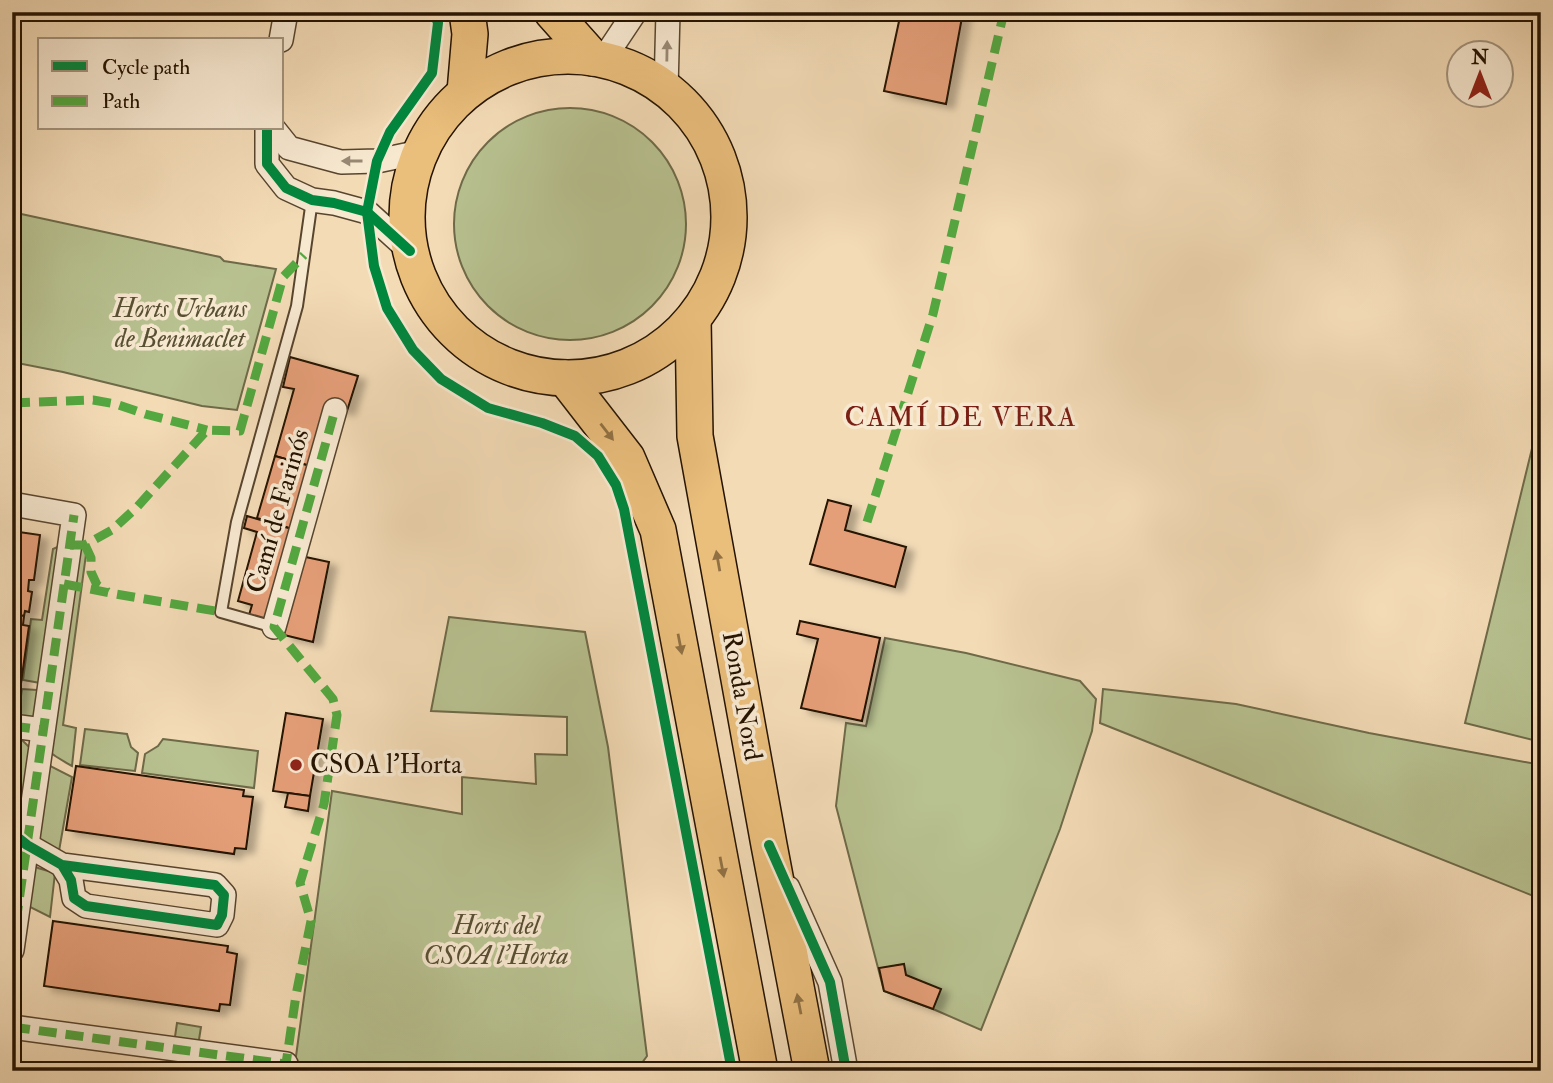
<svg xmlns="http://www.w3.org/2000/svg" width="1553" height="1083" font-family="'IM FELL Double Pica',serif">
<defs>
<filter id="shadow"><feDropShadow dx="8" dy="4.5" stdDeviation="3.5" flood-color="#0004"/></filter>
</defs>
<rect width="100%" height="100%" fill="#f3dbb6"/>
<filter id="stains"><feTurbulence type="fractalNoise" baseFrequency=".00286" numOctaves="4"/><feColorMatrix values="0 0 0 0 .2 0 0 0 0 .09 0 0 0 0 .02 0 0 0 .5 -.17"/></filter>
<radialGradient id="worn" r=".72"><stop offset=".6" stop-color="#630" stop-opacity="0"/><stop offset="1" stop-color="#630" stop-opacity=".3"/></radialGradient>
<g fill="#b8c190" stroke="#6e6a48" stroke-width="2">
<circle cx="570" cy="224" r="116"/>
<path d="M 12,212 L 220,257 L 224,261 L 276,269 L 237,410 L 202,406 L 63,372 L 12,362 Z"/>
<path d="M 1536,432 L 1541,434 L 1541,742 L 1465,723 Z"/>
<path d="M 62,545 L 87,547 L 63,725 L 76,728 L 72,766 C 49,754 35,741 17,723 L 22,689 L 37,690 L 50,707 L 40,683 L 23,680 L 31,619 L 42,620 L 53,549 Z"/>
<path d="M 449,617 L 585,632 L 608,747 L 647,1056 L 636,1071 L 294,1071 L 332,791 L 462,814 L 462,777 L 536,784 L 535,754 L 567,755 L 567,717 L 431,711 Z"/>
<path d="M 885,638 L 966,653 L 1080,681 L 1096,699 L 1092,731 L 1060,829 L 981,1030 L 933,1009 L 884,991 L 836,806 L 846,723 L 866,726 Z"/>
<path d="M 1103,689 L 1236,704 L 1369,733 L 1541,765 L 1541,899 L 1100,723 Z"/>
<path d="M 85,729 L 127,734 L 131,747 L 138,753 L 135,771 L 80,765 Z"/>
<path d="M 16,734 L 42,760 L 52,767 L 72,777 L 59,851 L 46,845 L 12,819 L 12,787 L 18,784 C 21,775 18,770 12,762 Z"/>
<path d="M 163,739 L 258,751 L 254,788 L 142,773 L 145,754 L 158,746 Z"/>
<path d="M 12,850 L 38,868 L 55,873 L 50,917 L 12,898 Z"/>
<path d="M 177,1023 L 201,1027 L 194,1071 L 170,1071 Z"/>
</g>
<g fill="#e49e78" stroke="#251301" stroke-width="2" filter="url(#shadow)">
<path d="M 901,12 L 963,12 L 946,104 L 884,91 Z"/>
<path d="M 290,357 L 358,376 L 347,411 L 327,405 L 310,466 L 275,456 L 294,389 L 283,387 Z"/>
<path d="M 275,456 L 310,466 L 292,529 L 257,518 Z"/>
<path d="M 828,500 L 851,506 L 845,530 L 906,547 L 895,587 L 810,564 Z"/>
<path d="M 247,516 L 292,529 L 267,620 L 249,615 L 252,605 L 238,601 L 257,532 L 244,528 Z"/>
<path d="M 19,532 L 40,535 L 34,580 L 29,580 L 28,591 L 32,592 L 29,612 L 25,611 L 24,616 L 12,614 L 12,535 L 18,536 Z"/>
<path d="M 301,556 L 329,562 L 313,642 L 284,635 Z"/>
<path d="M 12,614 L 24,616 L 23,625 L 29,626 L 17,712 L 12,711 Z"/>
<path d="M 800,621 L 880,638 L 862,721 L 801,708 L 818,639 L 797,634 Z"/>
<path d="M 286,713 L 323,719 L 310,796 L 273,791 Z"/>
<path d="M 76,766 L 244,790 L 243,796 L 253,797 L 246,849 L 235,848 L 234,854 L 66,830 Z"/>
<path d="M 288,793 L 310,796 L 308,811 L 285,807 Z"/>
<path d="M 53,921 L 228,946 L 227,952 L 237,954 L 230,1005 L 220,1004 L 219,1011 L 44,986 Z"/>
<path d="M 904,964 L 906,975 L 941,989 L 933,1009 L 884,991 L 879,968 Z"/>
</g>
<g fill="none" stroke-linecap="round" stroke-linejoin="round">
<g stroke="#58452e" stroke-width="14">
<path id="lane" d="M 274,627 L 221,612 L 237,522 L 297,306 L 312,200"/>
</g>
<g stroke="#58452e" stroke-width="26">
<g id="street">
<path d="M 281,40 L 286,12"/>
<path d="M 603,60 L 635,12"/>
<path d="M 666,89 L 668,12"/>
<path d="M 267,128 L 267,164 L 286,188 L 312,200 L 334,203 L 367,212 L 410,251"/>
<path d="M 273,128 L 289,148 L 341,162 L 377,161 L 420,152"/>
<path d="M 12,504 L 74,515 L 12,950"/>
<path d="M 274,627 L 335,410"/>
<path d="M 12,726 L 43,730"/>
<path d="M 12,833 L 27,845 L 62,865 L 215,885 L 224,895 L 222,915 L 217,925 L 86,906 L 74,898 L 71,880 L 62,865"/>
<path d="M 788,888 L 830,982 L 846,1071"/>
<path d="M 12,1027 L 286,1064"/>
</g>
</g>
<g stroke="#251301" stroke-width="38">
<g id="primary">
<path d="M 552,12 L 593,58"/>
<circle cx="568" cy="217" r="161"/>
<path d="M 465,92 L 470,34 L 467,12"/>
<path d="M 693,319 L 695,436 L 769,845 L 812,1071"/>
<path d="M 565,378 L 627,458 L 658,530 L 760,1071"/>
</g>
</g>
<use href="#lane" stroke="#f7e8d0" stroke-width="10"/>
<use href="#street" stroke="#f7e8d0" stroke-width="23"/>
<use href="#primary" stroke="#eabe7b" stroke-width="35"/>
<g stroke="#53a840" stroke-width="9" stroke-dasharray="18 9" stroke-linecap="butt">
<path d="M 12,403 L 93,400 L 116,404 L 145,414 L 207,430"/>
<path d="M 867,522 L 933,314 L 1004,12"/>
<path d="M 70,545 L 85,545 L 112,530 L 137,507 L 207,430 L 240,431 L 283,277 L 304,255"/>
<path d="M 85,545 L 91,558 L 91,572 L 97,585 L 108,592"/>
<path d="M 64,584 L 110,593 L 221,612"/>
<path d="M 12,726 L 43,730"/>
<path d="M 12,950 L 74,515"/>
<path d="M 12,1027 L 286,1064"/>
<path d="M 289,1071 L 286,1064 L 296,995 L 311,921 L 300,883 L 324,804 L 337,715 L 333,699 L 274,627 L 335,410"/>
</g>
<g stroke="#f7e8d0" stroke-width="15">
<g id="cycleway">
<path d="M 434,12 L 438,23 L 432,73 L 390,132 L 377,161 L 367,212 L 374,266 L 387,308 L 413,350 L 441,379 L 488,408 L 542,423 L 575,436 L 598,456 L 616,485 L 624,509 L 732,1071"/>
<path d="M 267,128 L 267,164 L 286,188 L 312,200 L 334,203 L 367,212 L 410,251"/>
<path d="M 12,833 L 27,845 L 62,865 L 215,885 L 224,895 L 222,915 L 217,925 L 86,906 L 74,898 L 71,880 L 62,865"/>
<path d="M 769,845 L 830,982 L 846,1071"/>
</g>
</g>
<use href="#cycleway" stroke="#00873e" stroke-width="10"/>
</g>
<defs><path id="oneway-solid" d="M-6-.8H1V-3.2L6.5 0L1 3.2V.8H-6Z" transform="scale(1.75)"/></defs>
<g fill="#988873">
<use href="#oneway-solid" transform="translate(667 51) rotate(-89)"/>
<use href="#oneway-solid" transform="translate(352 161) rotate(180)"/>
</g>
<g fill="#917144">
<use href="#oneway-solid" transform="translate(607 432) rotate(52)"/>
<use href="#oneway-solid" transform="translate(718 561) rotate(-100)"/>
<use href="#oneway-solid" transform="translate(680 644) rotate(79)"/>
<use href="#oneway-solid" transform="translate(722 867) rotate(79)"/>
<use href="#oneway-solid" transform="translate(799 1004) rotate(-101)"/>
</g>
<circle fill="#8f2418" stroke="#f7e8d0" stroke-width="2.5" cx="296" cy="765" r="7"/>
<g text-anchor="middle" dominant-baseline="central" stroke-width="7" stroke-linejoin="round" paint-order="stroke">
<g font-size="26" font-style="italic" fill="#585033" stroke="#f7e8d0">
<text x="180" y="309">Horts Urbans<tspan x="180" dy="30">de Benimaclet</tspan></text>
<text x="496" y="926">Horts del<tspan x="496" dy="30">CSOA l'Horta</tspan></text>
</g>
<g font-size="26" fill="#251301" stroke="#f7e8d0">
<text transform="translate(278 511) rotate(-74)">Camí de Farinós</text>
<text transform="translate(742 696) rotate(80)">Ronda Nord</text>
</g>
<g font-size="26" fill="#251301" stroke="#f7e8d0" text-anchor="start">
<text x="310" y="765">CSOA l'Horta</text>
</g>
<g font-size="28" letter-spacing="2" fill="#7a1f14" stroke="#f7e8d0">
<text x="961" y="417">CAMÍ DE VERA</text>
</g>
</g>
<rect width="1553" height="1083" fill="none" stroke="#f3dbb6" stroke-width="42"/>
<rect x="14" y="14" width="1525" height="1055" fill="none" stroke="#251301" stroke-width="3.5"/>
<rect x="21" y="21" width="1511" height="1041" fill="none" stroke="#251301" stroke-width="2"/>
<rect x="38" y="38" width="245" height="91" fill="#f7e8d0" stroke="#a3937d" stroke-width="2"/>
<rect x="52" y="61" width="35" height="10" fill="#00873e" stroke="#a3937d" stroke-width="2"/>
<text x="102" y="74" font-size="21" fill="#251301">Cycle path</text>
<rect x="52" y="96" width="35" height="10" fill="#53a840" stroke="#a3937d" stroke-width="2"/>
<text x="102" y="108" font-size="21" fill="#251301">Path</text>
<g transform="translate(1480 74)"><circle r="33" fill="#f7e8d0" stroke="#a3937d" stroke-width="2"/>
<path d="M0-5L12 26L0 18L-12 26Z" fill="#8f2418"/>
<text y="-10" font-size="19" font-weight="bold" text-anchor="middle" fill="#251301">N</text>
</g>
<rect width="100%" height="100%" filter="url(#stains)"/>
<rect width="100%" height="100%" fill="url(#worn)"/>
</svg>
